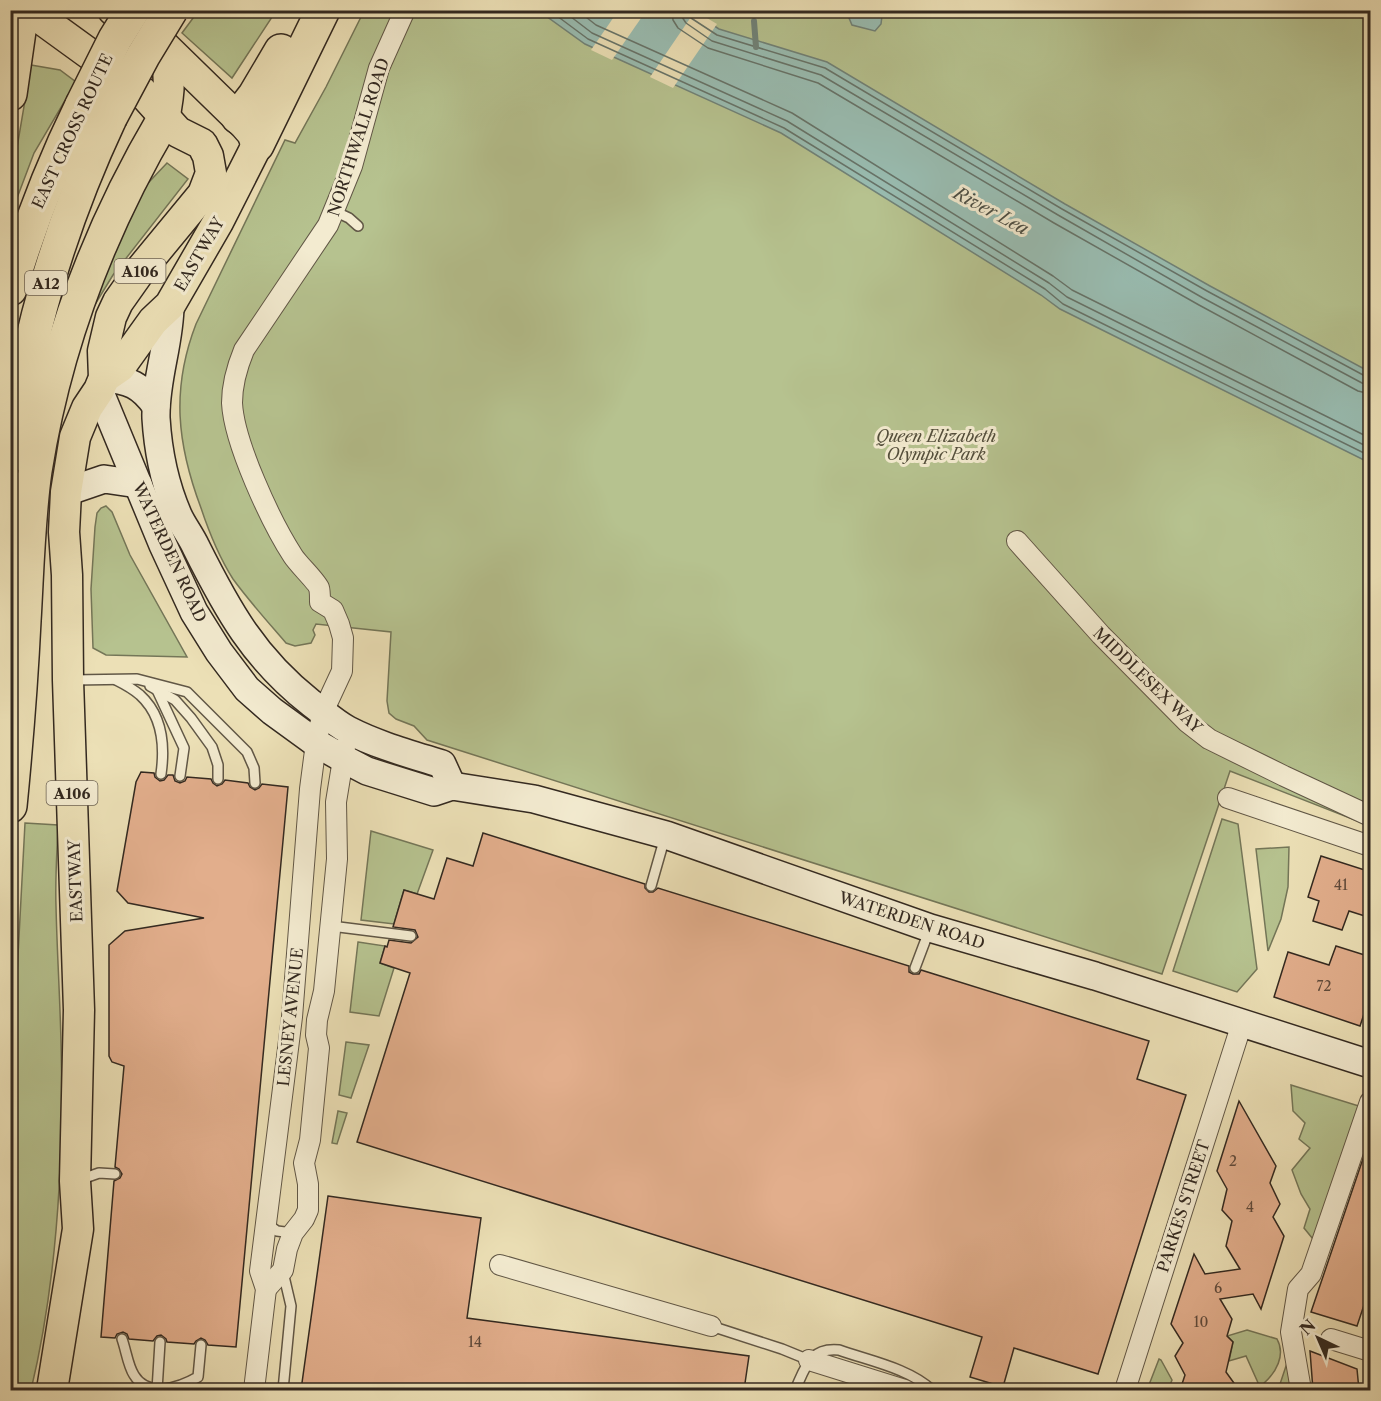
<svg xmlns="http://www.w3.org/2000/svg" width="1381" height="1401" font-family="'Libre Caslon Text',serif">
<rect width="100%" height="100%" fill="#ece0b6"/>
<filter id="stains"><feTurbulence type="fractalNoise" baseFrequency=".00333" numOctaves="4"/><feColorMatrix values="0 0 0 0 .2 0 0 0 0 .09 0 0 0 0 .02 0 0 0 .5 -.17"/></filter>
<radialGradient id="worn" r=".72"><stop offset=".6" stop-color="#630" stop-opacity="0"/><stop offset="1" stop-color="#630" stop-opacity=".3"/></radialGradient>
<g fill="#b6c28f" stroke="#747658" stroke-width="1.5">
<path d="M 199,10 L 276,10 L 276,11 L 232,78 L 182,33 Z"/>
<path d="M 364,11 L 1370,11 L 1370,826 L 1230,771 L 1162,974 L 427,740 L 414,726 L 396,719 L 389,713 L 387,701 L 391,632 L 316,624 L 313,630 L 315,635 L 311,643 L 295,646 L 286,643 C 268,622 249,601 233,579 C 219,557 209,532 201,508 C 177,444 171,389 196,324 L 285,140 L 295,143 L 326,87 Z"/>
<path d="M 31,65 L 60,70 L 76,82 L 34,153 L 11,214 L 11,183 Z"/>
<path d="M 167,163 L 188,179 L 113,275 L 91,311 L 143,179 L 149,182 Z"/>
<path d="M 106,506 L 112,512 L 130,555 L 187,657 L 106,655 L 93,648 L 91,589 L 95,527 L 97,513 L 101,508 Z"/>
<path d="M 1222,819 L 1238,824 L 1257,969 L 1237,992 L 1173,971 Z"/>
<path d="M 25,823 L 58,825 C 57,852 55,879 56,906 C 57,952 60,997 61,1043 C 64,1159 58,1277 31,1390 L 11,1390 L 10,1107 Z"/>
<path d="M 371,831 L 433,850 L 417,894 L 404,890 L 394,924 L 361,920 Z"/>
<path d="M 1289,847 L 1288,887 L 1281,919 L 1268,951 L 1256,849 Z"/>
<path d="M 358,942 L 385,946 L 380,963 L 394,968 L 379,1016 L 350,1012 Z"/>
<path d="M 346,1042 L 369,1045 L 351,1098 L 339,1095 Z"/>
<path d="M 1291,1085 L 1362,1107 L 1317,1244 L 1304,1228 L 1310,1209 L 1301,1194 L 1292,1170 L 1310,1148 L 1299,1139 L 1305,1123 L 1293,1111 Z"/>
<path d="M 338,1111 L 347,1113 L 337,1144 L 332,1143 Z"/>
<path d="M 1247,1330 L 1277,1339 C 1286,1355 1276,1373 1263,1384 L 1265,1390 L 1257,1390 L 1259,1385 L 1246,1356 L 1229,1361 L 1233,1342 L 1227,1336 Z"/>
<path d="M 1289,1357 L 1296,1390 L 1278,1390 Z"/>
<path d="M 1159,1359 L 1161,1360 L 1172,1380 L 1168,1390 L 1147,1390 Z"/>
</g>
<g fill="#99bdb2" stroke="#708278" stroke-width="1.5">
<path d="M 539,11 L 691,11 L 719,29 L 827,62 L 1065,204 L 1210,286 L 1370,372 L 1370,463 L 1060,309 L 1041,295 L 781,133 L 585,44 Z"/>
<path d="M 861,11 L 872,11 L 882,16 L 881,24 L 875,31 L 852,25 L 849,18 Z"/>
</g>
<g fill="#ece0b6">
<path d="M 618,11 L 646,11 L 612,60 L 591,50 Z"/>
<path d="M 695,11 L 717,24 L 673,88 L 650,77 Z"/>
</g>
<g fill="none" stroke-linecap="round" stroke-linejoin="round">
<g stroke="#667369" stroke-width="1.5">
<path d="M 549,10 L 588,39 L 784,128 L 1045,289 L 1063,304 L 1370,456"/>
<path d="M 562,10 L 592,33 L 787,121 L 1049,283 L 1067,297 L 1370,448"/>
<path d="M 577,10 L 596,25 L 792,113 L 1053,276 L 1072,290 L 1370,438"/>
<path d="M 672,10 L 673,20 L 678,28 L 708,48 L 818,83 L 1054,223 L 1199,305 L 1358,391 L 1370,394"/>
<path d="M 681,10 L 682,17 L 686,23 L 712,41 L 821,75 L 1058,215 L 1203,298 L 1362,383 L 1370,385"/>
<path d="M 689,10 L 691,18 L 717,35 L 825,68 L 1062,209 L 1207,291 L 1365,376 L 1370,377"/>
</g>
<path stroke="#708278" stroke-width="6" d="M 754,21 L 756,47"/>
</g>
<g fill="#e2ae8c" stroke="#332920" stroke-width="1.5">
<path d="M 141,772 L 154,773 L 155,777 L 160,781 L 164,780 L 168,775 L 173,775 L 175,781 L 180,783 L 185,781 L 187,777 L 211,779 L 213,783 L 217,786 L 222,784 L 225,780 L 248,783 L 250,787 L 255,790 L 259,788 L 262,784 L 288,787 L 236,1347 L 208,1345 L 205,1340 L 201,1338 L 196,1341 L 194,1344 L 167,1342 L 166,1339 L 161,1335 L 157,1336 L 153,1341 L 129,1339 L 127,1334 L 123,1332 L 117,1334 L 115,1338 L 101,1337 L 114,1181 L 120,1178 L 122,1174 L 119,1169 L 115,1167 L 124,1066 L 112,1062 L 109,1056 L 109,945 L 125,931 L 204,918 L 128,903 L 117,891 L 136,782 Z"/>
<path d="M 483,833 L 645,884 L 645,888 L 649,892 L 653,892 L 658,888 L 909,966 L 909,972 L 913,974 L 919,974 L 921,970 L 1149,1041 L 1137,1079 L 1186,1095 L 1098,1374 L 1014,1348 L 1003,1387 L 970,1377 L 982,1337 L 357,1142 L 410,973 L 380,963 L 385,946 L 387,947 L 389,940 L 411,943 L 418,937 L 415,930 L 393,927 L 404,890 L 434,899 L 447,858 L 473,866 Z"/>
<path d="M 1321,856 L 1371,872 L 1371,918 L 1349,911 L 1342,930 L 1313,921 L 1319,901 L 1308,897 Z"/>
<path d="M 1336,946 L 1371,957 L 1366,978 L 1371,979 L 1371,993 L 1360,1026 L 1274,997 L 1288,952 L 1329,965 Z"/>
<path d="M 1239,1101 L 1276,1166 L 1270,1183 L 1280,1204 L 1273,1217 L 1284,1236 L 1261,1309 L 1253,1294 L 1220,1299 L 1232,1319 L 1227,1336 L 1233,1342 L 1226,1372 L 1239,1390 L 1180,1390 L 1185,1375 L 1175,1356 L 1183,1343 L 1171,1324 L 1194,1254 L 1205,1274 L 1240,1269 L 1226,1246 L 1232,1221 L 1222,1210 L 1227,1189 L 1217,1171 Z"/>
<path d="M 1369,1141 L 1371,1284 L 1357,1326 L 1311,1312 Z"/>
<path d="M 328,1196 L 481,1218 L 467,1318 L 749,1356 L 744,1390 L 301,1390 Z"/>
<path d="M 1310,1351 L 1357,1369 L 1359,1390 L 1313,1390 Z"/>
</g>
<g fill="none" stroke-linecap="round" stroke-linejoin="round">
<g stroke="#615746" stroke-width="12">
<g id="lane">
<path d="M 334,211 L 349,218 L 358,226"/>
<path d="M 73,680 L 137,679 L 187,692 L 247,752 L 254,768 L 255,783"/>
<path d="M 116,680 C 124,684 133,689 140,695 C 162,715 165,746 161,774"/>
<path d="M 150,686 L 175,700 L 191,718 L 212,747 L 218,765 L 218,779"/>
<path d="M 157,690 L 184,748 L 180,776"/>
<path d="M 651,886 L 665,837"/>
<path d="M 331,926 L 411,936"/>
<path d="M 915,968 L 929,931"/>
<path d="M 79,1180 L 99,1173 L 115,1174"/>
<path d="M 267,1224 L 277,1231 L 293,1233"/>
<path d="M 711,1326 L 782,1349 L 809,1360"/>
<path d="M 122,1339 C 126,1350 128,1366 134,1375 C 148,1398 179,1388 198,1377 L 201,1345"/>
<path d="M 157,1390 L 160,1342"/>
<path d="M 283,1390 L 291,1306 L 283,1272"/>
<path d="M 795,1390 C 805,1369 809,1347 839,1350 C 870,1361 908,1368 932,1390"/>
</g>
</g>
<g stroke="#615746" stroke-width="22">
<g id="street">
<path d="M 1017,541 L 1101,635 L 1187,722 L 1209,739 L 1284,776 L 1370,816"/>
<path d="M 1228,798 L 1370,846"/>
<path d="M 500,1265 L 711,1326"/>
<path d="M 266,1289 L 283,1270 L 287,1249 L 293,1233 L 304,1219 L 308,1210 L 308,1184 L 304,1163 L 310,1140 L 319,1048 L 316,1035 L 317,1020 L 324,991 L 337,859 L 336,802 L 345,747"/>
<path d="M 1331,1339 L 1370,1351"/>
<path d="M 809,1360 L 905,1390"/>
<path d="M 254,1390 L 266,1289 L 260,1271 L 292,1017 L 310,789 L 316,743 L 323,712 L 342,671 L 343,638 L 339,624 L 333,610 L 320,602 C 320,598 320,591 319,588 C 317,582 298,564 293,556 C 271,522 234,443 232,403 C 232,384 237,367 244,350 L 328,225 L 352,166 L 379,68 L 405,10"/>
<path d="M 1125,1390 L 1242,1023"/>
<path d="M 1301,1390 L 1291,1332 L 1298,1289 L 1311,1274 L 1370,1102"/>
</g>
</g>
<g stroke="#332920" stroke-width="30">
<g id="secondary">
<path d="M 170,305 C 170,343 155,379 156,418 C 158,451 165,485 178,515 C 183,526 191,536 196,547 C 228,611 254,658 311,703 C 323,712 335,723 348,730 C 377,745 410,754 442,764 L 452,786"/>
<path d="M 104,378 C 129,380 141,385 156,406"/>
<path d="M 99,390 L 163,545 L 194,612 L 219,652 L 247,689 L 272,711 L 316,743 L 344,759 L 367,771 L 434,792 L 452,786 L 534,799 L 666,835 L 930,928 L 1095,976 L 1370,1064"/>
<path d="M 66,492 L 104,479 L 138,484"/>
</g>
</g>
<g stroke="#332920" stroke-width="33">
<g id="primary">
<path d="M 29,10 L 142,92 L 178,132 L 202,144 L 208,156 L 211,173 L 203,194 L 142,268 L 118,302 L 111,317 L 103,351 L 104,378 L 99,390 L 87,408 L 75,437 L 66,492 L 64,532 L 67,575 L 68,680 L 79,1010 L 75,1181 L 78,1229 L 52,1390"/>
<path d="M 163,45 C 171,73 170,91 164,119"/>
<path d="M 104,378 L 120,367 L 153,321 L 170,305 L 218,222 L 257,145 L 252,133 L 245,125 L 163,45 L 113,10"/>
</g>
</g>
<g stroke="#332920" stroke-width="36">
<g id="highway">
<path d="M 10,94 L 22,10"/>
<path d="M 238,117 L 255,95 L 281,51"/>
<path d="M 257,145 L 323,10"/>
<path d="M 10,289 C 30,223 51,168 82,105"/>
<path d="M 10,456 C 28,335 58,229 110,118"/>
<path d="M 10,806 C 16,745 21,683 24,621 C 27,571 28,520 35,471 C 55,344 99,229 164,119"/>
</g>
</g>
<use href="#lane" stroke="#f3ebd0" stroke-width="9"/>
<use href="#street" stroke="#f3ebd0" stroke-width="20"/>
<use href="#secondary" stroke="#f3ebd0" stroke-width="27"/>
<use href="#primary" stroke="#ece0b6" stroke-width="30"/>
<use href="#highway" stroke="#ece0b6" stroke-width="33"/>
<g stroke="#332920" stroke-width="36" stroke-linecap="butt">
<g id="highway-bridge">
<path d="M 82,105 L 115,39 L 133,10"/>
<path d="M 110,118 L 143,56 L 171,10"/>
</g>
</g>
<use href="#highway-bridge" stroke="#ece0b6" stroke-width="33"/>
</g>
<g text-anchor="middle" dominant-baseline="central" stroke-width="6" stroke-linejoin="round" paint-order="stroke">
<g font-size="14" fill="#5f4a3b">
<text x="1341" y="885">41</text>
<text x="1324" y="986">72</text>
<text x="1233" y="1161">2</text>
<text x="1250" y="1207">4</text>
<text x="1218" y="1288">6</text>
<text x="1201" y="1322">10</text>
<text x="475" y="1342">14</text>
</g>
<g fill="#f3ebd0" stroke="#6d6355" stroke-width="1.5">
<rect x="114.5" y="259" width="51" height="24" rx="4.5"/>
<rect x="25" y="271" width="42" height="24" rx="4.5"/>
<rect x="46.5" y="781" width="51" height="24" rx="4.5"/>
</g>
<g font-size="15" font-weight="bold" fill="#332920">
<text x="140" y="271">A106</text>
<text x="46" y="283">A12</text>
<text x="72" y="793">A106</text>
</g>
<g font-size="16" fill="#332920" stroke="#f3ebd0">
<text transform="translate(72 131) rotate(-65)">EAST CROSS ROUTE</text>
<text transform="translate(358 137) rotate(-72)">NORTHWALL ROAD</text>
<text transform="translate(199 254) rotate(-60)">EASTWAY</text>
<text transform="translate(170 552) rotate(65)">WATERDEN ROAD</text>
<text transform="translate(1148 680) rotate(44)">MIDDLESEX WAY</text>
<text transform="translate(75 881) rotate(-92)">EASTWAY</text>
<text transform="translate(912 920) rotate(18)">WATERDEN ROAD</text>
<text transform="translate(290 1017) rotate(-84)">LESNEY AVENUE</text>
<text transform="translate(1183 1206) rotate(-72)">PARKES STREET</text>
</g>
<g font-size="16" font-style="italic" fill="#544f3c" stroke="#f3ebd0">
<text x="936" y="436">Queen Elizabeth<tspan x="936" dy="18">Olympic Park</tspan></text>
</g>
<g font-size="18" font-style="italic" fill="#4c4e44" stroke="#f3ebd0">
<text transform="translate(991 211) rotate(28)">River Lea</text>
</g>
</g>
<rect width="1381" height="1401" fill="none" stroke="#ece0b6" stroke-width="36"/>
<rect x="12" y="12" width="1357" height="1377" fill="none" stroke="#332920" stroke-width="3"/>
<rect x="18" y="18" width="1345" height="1365" fill="none" stroke="#332920" stroke-width="1.5"/>
<g transform="translate(1318 1338) rotate(316)" stroke="#f3ebd0" stroke-width="4.5" paint-order="stroke">
<path d="M0-4.5L10 22L0 15L-10 22Z" fill="#332920"/>
<text y="-9" font-size="16" font-weight="bold" text-anchor="middle" fill="#332920">N</text>
</g>
<rect width="100%" height="100%" filter="url(#stains)"/>
<rect width="100%" height="100%" fill="url(#worn)"/>
</svg>
